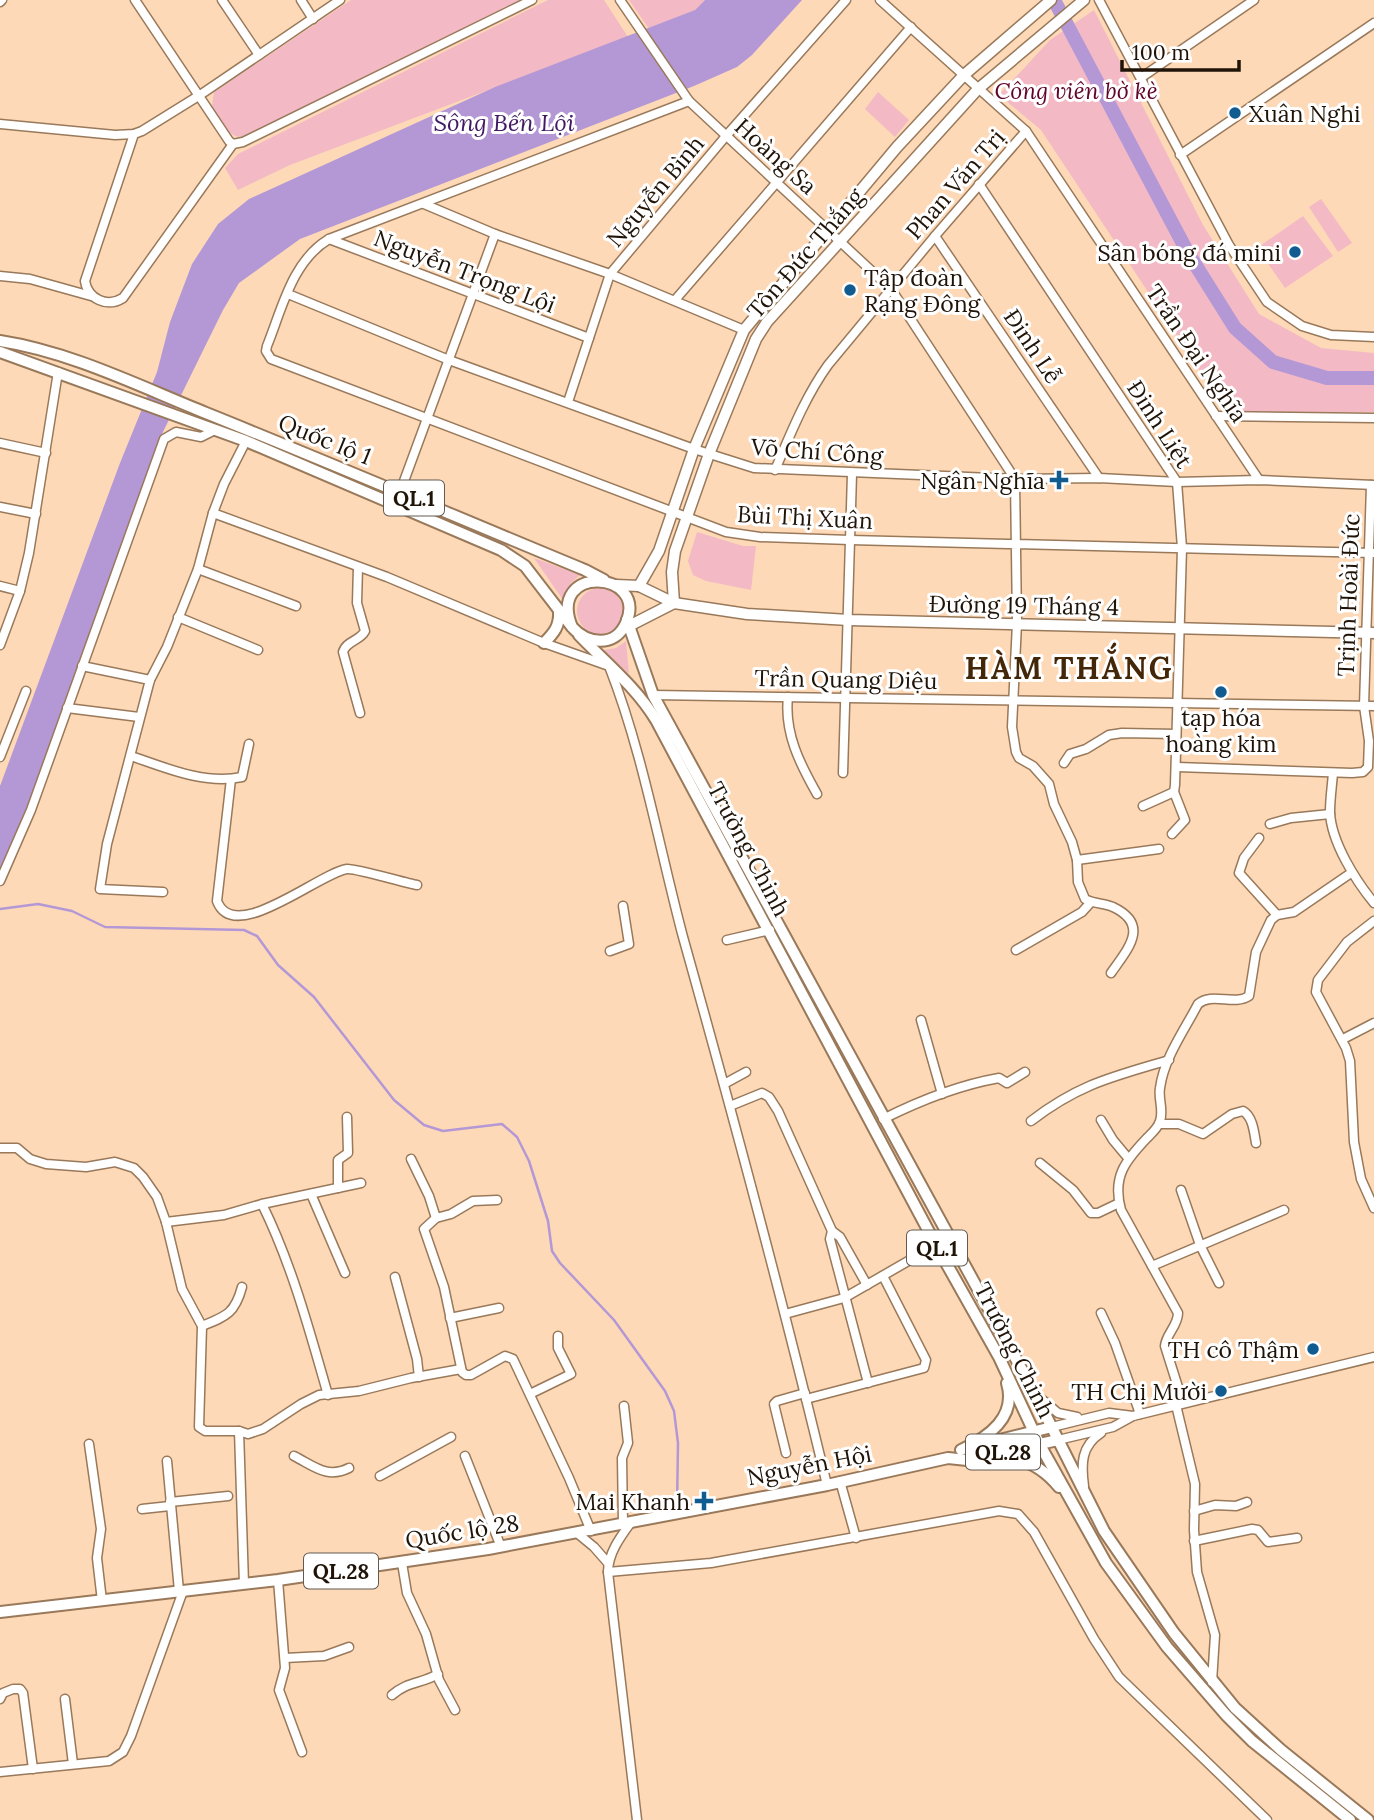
<svg xmlns="http://www.w3.org/2000/svg" width="1374" height="1820" font-family="Lora,serif">
<rect width="100%" height="100%" fill="#fdd9b7"/>
<g fill="#f3bac5">
<path d="M 351,0 L 525,0 L 243,138 C 227,137 220,119 212,106 L 214,92 Z"/>
<path d="M 548,0 L 604,0 L 628,37 L 290,165 L 238,190 L 225,168 L 238,154 Z"/>
<path d="M 629,0 L 705,0 L 695,10 L 649,29 Z"/>
<path d="M 1094,10 L 1203,225 L 1259,314 L 1321,348 L 1374,353 L 1374,412 L 1228,413 L 1041,130 L 999,95 L 1050,40 Z"/>
<path d="M 878,92 L 909,120 L 895,137 L 865,109 Z"/>
<path d="M 1321,199 L 1352,243 L 1338,252 L 1309,207 Z"/>
<path d="M 1303,216 L 1333,256 L 1285,288 L 1257,248 Z"/>
<path d="M 697,532 L 743,546 L 756,546 L 751,590 L 706,581 L 693,575 L 688,561 Z"/>
<path d="M 534,558 L 580,575 L 571,583 L 563,600 Z"/>
<circle cx="600" cy="611" r="23"/>
<path d="M 626,641 L 629,674 L 604,650 L 616,648 Z"/>
</g>
<path fill="#b498d6" d="M 705,0 L 802,0 L 752,55 L 737,67 L 694,86 L 300,239 L 239,283 L 223,310 L 159,440 L 149,473 L 25,815 L 0,873 L 0,786 L 120,463 L 157,372 L 170,322 L 192,264 L 218,224 L 249,199 L 495,87 L 695,10 Z"/>
<g fill="none" stroke-linecap="round" stroke-linejoin="round">
<path stroke="#b498d6" stroke-width="2.5" d="M 0,909 L 38,904 L 72,911 L 105,927 L 244,930 L 257,936 L 278,965 L 314,997 L 394,1100 L 424,1125 L 443,1131 L 502,1124 L 517,1137 L 529,1161 L 548,1221 L 552,1251 L 560,1263 L 614,1320 L 665,1391 L 674,1411 L 678,1443 L 677,1506"/>
<path stroke="#b498d6" stroke-width="14" d="M 1054,0 L 1188,253 L 1235,328 L 1273,362 L 1327,378 L 1374,378"/>
<g stroke="#99795a" stroke-width="11">
<g id="minor">
<path d="M 135,0 L 229,141 L 233,144 L 243,142 L 532,0"/>
<path d="M 222,0 L 259,55"/>
<path d="M 301,0 L 313,19"/>
<path d="M 620,0 L 689,101"/>
<path d="M 880,0 L 1026,131 L 1259,480"/>
<path d="M 1099,0 L 1229,245 L 1267,302 L 1302,326 L 1331,335 L 1374,337"/>
<path d="M 0,2 L 2,0"/>
<path d="M 1142,77 L 1254,0"/>
<path d="M 0,124 L 115,135 L 134,134 L 142,131 L 200,95 L 340,0"/>
<path d="M 134,134 L 85,281 C 88,299 107,308 123,298 L 233,144"/>
<path d="M 1180,155 L 1374,23"/>
<path d="M 979,184 L 1177,482 L 1182,548 L 1175,785 L 1174,792 L 1143,806"/>
<path d="M 424,204 L 495,234 L 610,274 L 744,330"/>
<path d="M 935,236 L 1099,478"/>
<path d="M 329,239 L 589,338"/>
<path d="M 0,276 L 30,279 L 91,296"/>
<path d="M 288,294 L 449,360 L 694,449 L 754,468 L 1015,479 L 1099,478 L 1177,482 L 1259,480 L 1374,485"/>
<path d="M 675,300 L 911,27"/>
<path d="M 568,402 L 610,274 L 726,136 L 846,0"/>
<path d="M 1216,416 L 1374,418"/>
<path d="M 246,441 L 224,484 L 213,513 L 387,577 L 544,643 L 609,666 C 643,753 659,847 683,937 C 734,1119 783,1301 827,1485"/>
<path d="M 0,443 L 46,453"/>
<path d="M 775,470 C 791,433 805,397 828,365 L 935,236 L 1026,131"/>
<path d="M 400,492 L 495,234"/>
<path d="M 0,507 L 36,514"/>
<path d="M 358,567 L 357,603 L 365,631 C 360,641 346,641 343,652 L 360,713"/>
<path d="M 198,569 L 296,606"/>
<path d="M 0,586 L 20,591"/>
<path d="M 178,617 L 258,650"/>
<path d="M 0,645 L 20,591 L 29,553 L 58,372"/>
<path d="M 82,666 L 150,680"/>
<path d="M 653,695 L 1374,706"/>
<path d="M 788,697 C 784,733 800,764 817,794"/>
<path d="M 67,708 L 139,717"/>
<path d="M 131,756 C 166,768 205,785 242,777 L 249,744"/>
<path d="M 0,757 L 26,691"/>
<path d="M 1064,763 L 1070,754 L 1086,749 L 1109,735 L 1122,733 L 1176,734"/>
<path d="M 1177,767 L 1352,773 L 1363,772 L 1368,767 L 1369,741 L 1364,706 L 1371,485"/>
<path d="M 843,773 L 852,474"/>
<path d="M 1333,773 C 1332,786 1330,799 1330,812 C 1331,842 1356,881 1374,903"/>
<path d="M 231,779 L 217,901 C 234,946 319,873 347,869 C 356,868 405,883 417,885"/>
<path d="M 1270,824 L 1291,818 L 1330,814"/>
<path d="M 1172,834 L 1185,820 L 1174,792"/>
<path d="M 1259,838 L 1244,858 L 1239,873 L 1277,915"/>
<path d="M 1077,860 L 1159,849"/>
<path d="M 0,881 L 31,810 L 164,439 L 176,432 L 201,437 L 215,430"/>
<path d="M 163,892 L 100,889 L 107,844 L 150,680 L 167,647 L 198,569 L 213,513"/>
<path d="M 1374,921 L 1347,942 L 1318,980 L 1316,992 L 1346,1048 L 1350,1061 L 1354,1142 L 1361,1179 L 1374,1208"/>
<path d="M 727,940 L 770,930"/>
<path d="M 1016,950 L 1082,912 L 1091,902"/>
<path d="M 610,951 L 629,944 L 623,906"/>
<path d="M 1111,973 C 1127,950 1151,925 1113,907 C 1104,903 1094,904 1085,899 L 1078,882 L 1077,860 L 1072,842 L 1054,804 L 1049,784 L 1033,766 L 1019,758 L 1016,752 L 1012,727 L 1017,623 L 1015,479 L 891,289 L 689,101 L 329,239 C 292,261 282,309 267,346 L 266,351 L 271,359 L 726,532 L 760,537 L 850,540 L 1374,553"/>
<path d="M 921,1020 L 942,1094"/>
<path d="M 1343,1039 L 1374,1023"/>
<path d="M 724,1084 L 746,1072"/>
<path d="M 730,1106 L 762,1093 L 769,1097 L 778,1111 L 832,1231 L 830,1239 L 868,1383"/>
<path d="M 883,1119 C 919,1101 959,1085 999,1078 L 1007,1083 L 1025,1072"/>
<path d="M 1101,1120 L 1113,1140 L 1128,1158"/>
<path d="M 1031,1121 C 1079,1084 1112,1077 1169,1060"/>
<path d="M 1159,1124 L 1179,1124 L 1203,1134 L 1232,1114 L 1243,1111 C 1253,1117 1254,1132 1256,1143"/>
<path d="M 0,1148 L 17,1148 L 30,1159 L 46,1164 L 86,1167 L 115,1162 L 134,1168 L 143,1177 L 157,1197 L 166,1222 L 182,1289 L 202,1326 L 199,1427 L 205,1431 L 239,1431 L 244,1584"/>
<path d="M 411,1159 L 429,1196 L 436,1218"/>
<path d="M 1040,1163 L 1073,1190 L 1091,1213 L 1098,1213 L 1119,1203"/>
<path d="M 338,1188 L 338,1160 L 348,1153 L 347,1117"/>
<path d="M 1181,1190 L 1200,1245 L 1219,1283"/>
<path d="M 311,1194 L 345,1273"/>
<path d="M 497,1200 L 473,1201 L 451,1214 L 436,1218 L 424,1229 L 444,1287 L 462,1372 L 466,1375 L 471,1375 L 505,1356 L 513,1359 L 569,1478 L 591,1531"/>
<path d="M 262,1204 C 292,1265 309,1329 328,1395"/>
<path d="M 166,1222 L 224,1215 L 262,1204 L 361,1183"/>
<path d="M 832,1231 L 840,1237 L 867,1285"/>
<path d="M 1152,1266 L 1284,1210"/>
<path d="M 395,1277 L 417,1359 L 419,1377"/>
<path d="M 1101,1313 L 1115,1343 L 1140,1414"/>
<path d="M 785,1314 L 844,1298 L 936,1245"/>
<path d="M 450,1318 L 499,1308"/>
<path d="M 202,1326 C 227,1316 235,1313 242,1287"/>
<path d="M 530,1394 L 571,1374 L 558,1348 L 558,1336"/>
<path d="M 1038,1396 L 1058,1413 L 1077,1417"/>
<path d="M 806,1399 L 924,1368 L 926,1360 L 883,1276"/>
<path d="M 1183,1403 L 1165,1346 C 1166,1334 1178,1326 1178,1313 L 1121,1210 C 1112,1177 1125,1161 1147,1138 C 1152,1133 1158,1128 1160,1121 C 1164,1110 1158,1099 1160,1088 C 1164,1058 1184,1031 1198,1004 C 1212,992 1234,1006 1249,996 L 1256,952 L 1271,920 L 1277,915 L 1294,912 L 1351,873"/>
<path d="M 1176,1405 L 1195,1484 L 1194,1530 L 1197,1572 L 1215,1635 L 1212,1682"/>
<path d="M 1052,1427 L 1109,1413 L 1133,1416"/>
<path d="M 239,1431 L 248,1434 L 263,1429 L 301,1404 L 319,1395 L 359,1391 L 411,1378 L 461,1369"/>
<path d="M 1058,1440 L 1113,1427 L 1133,1416 L 1374,1357"/>
<path d="M 89,1444 L 101,1529 L 97,1558 L 102,1601"/>
<path d="M 786,1453 L 774,1404 L 777,1401 L 805,1393"/>
<path d="M 294,1456 C 314,1466 327,1479 349,1468"/>
<path d="M 465,1456 L 501,1547"/>
<path d="M 167,1461 L 179,1591"/>
<path d="M 380,1476 L 451,1437"/>
<path d="M 840,1481 L 856,1538"/>
<path d="M 1084,1486 C 1081,1464 1081,1446 1101,1433"/>
<path d="M 170,1502 L 228,1496"/>
<path d="M 142,1509 L 170,1506"/>
<path d="M 1194,1511 L 1215,1505 L 1236,1506 L 1247,1502"/>
<path d="M 632,1521 C 621,1536 608,1553 608,1572 L 637,1820"/>
<path d="M 623,1523 L 622,1458 L 628,1443 L 624,1406"/>
<path d="M 577,1533 L 594,1547 L 608,1563"/>
<path d="M 1194,1541 L 1252,1529 L 1258,1530 L 1268,1542 L 1297,1538"/>
<path d="M 402,1563 L 407,1593 L 426,1634 L 439,1680 L 455,1710"/>
<path d="M 608,1572 L 711,1563 L 999,1511 L 1018,1514 L 1034,1532 L 1094,1639 L 1119,1677 L 1267,1820"/>
<path d="M 278,1580 L 285,1668 L 279,1690 L 302,1752"/>
<path d="M 285,1658 L 324,1656 L 349,1647"/>
<path d="M 392,1695 C 408,1681 421,1684 438,1674"/>
<path d="M 0,1699 L 3,1693 L 13,1689 L 20,1689 L 23,1693 L 33,1769"/>
<path d="M 65,1699 L 73,1764"/>
<path d="M 0,1772 L 109,1761 L 123,1752 L 131,1736 L 183,1591"/>
</g>
</g>
<g stroke="#99795a" stroke-width="13">
<g id="major">
<path d="M 616,585 L 639,586 L 674,603 L 747,614 L 849,620 L 1374,633"/>
<path d="M 639,586 L 659,551 L 694,449 L 744,330 L 897,147 L 964,75 L 1051,0"/>
<path d="M 674,603 L 672,572 L 675,551 L 709,454 L 756,339 L 767,322 L 978,89 L 1084,0"/>
<path d="M 625,628 L 674,603"/>
</g>
</g>
<g stroke="#99795a" stroke-width="14">
<g id="highway">
<path d="M 0,341 C 71,352 139,386 206,413 C 333,464 459,518 585,570 L 604,580"/>
<path d="M 0,352 L 246,441 L 501,550 L 525,566 L 572,627 C 587,644 615,648 626,623 C 649,570 546,564 572,627"/>
<path d="M 627,620 L 653,695 L 1033,1390 L 1104,1531 L 1174,1633 L 1235,1708 L 1281,1750 L 1368,1820"/>
<path d="M 579,635 C 606,663 636,687 656,720 L 936,1245 L 999,1357 L 1040,1445 L 1106,1563 L 1167,1647 L 1226,1715 L 1252,1741 L 1350,1820"/>
<path d="M 544,643 C 554,633 560,626 559,611"/>
<path d="M 979,1445 L 1052,1427"/>
<path d="M 961,1450 C 989,1437 1017,1417 1007,1383"/>
<path d="M 1001,1458 C 1025,1457 1044,1469 1059,1487"/>
<path d="M 0,1612 L 278,1580 L 488,1549 L 827,1485 L 948,1458 L 967,1460 L 1058,1440"/>
</g>
</g>
<use href="#minor" stroke="#fff" stroke-width="8"/>
<use href="#major" stroke="#fff" stroke-width="10"/>
<use href="#highway" stroke="#fff" stroke-width="10"/>
</g>
<g fill="#105b8f" stroke="#fff" stroke-width="2.5">
<circle cx="1235" cy="113" r="7"/>
<circle cx="1295" cy="252" r="7"/>
<circle cx="850" cy="290" r="7"/>
<path d="M1055.5 469.5h7v7h7v7h-7v7h-7v-7h-7v-7h7z"/>
<circle cx="1221" cy="692" r="7"/>
<circle cx="1313" cy="1349" r="7"/>
<circle cx="1221" cy="1391" r="7"/>
<path d="M700.5 1490.5h7v7h7v7h-7v7h-7v-7h-7v-7h7z"/>
</g>
<g text-anchor="middle" dominant-baseline="central" stroke-width="6" stroke-linejoin="round" paint-order="stroke">
<g fill="#fff" stroke="#635a52" stroke-width="2">
<rect x="384" y="480.5" width="60" height="35" rx="5"/>
<rect x="907" y="1230.5" width="60" height="35" rx="5"/>
<rect x="966" y="1434.5" width="74" height="35" rx="5"/>
<rect x="304" y="1553.5" width="74" height="35" rx="5"/>
</g>
<g font-size="21" font-weight="bold" fill="#201408">
<text x="414" y="498">QL.1</text>
<text x="937" y="1248">QL.1</text>
<text x="1003" y="1452">QL.28</text>
<text x="341" y="1571">QL.28</text>
</g>
<g font-size="23" font-style="italic" fill="#600329" stroke="#fff">
<text x="1076" y="90">Công viên bờ kè</text>
</g>
<g font-size="23" fill="#201408" stroke="#fff" text-anchor="end">
<text x="1249" y="113" text-anchor="start">Xuân Nghi</text>
<text x="1281" y="252">Sân bóng đá mini</text>
<text x="864" y="277" text-anchor="start">Tập đoàn<tspan x="864" dy="26">Rạng Đông</tspan></text>
<text x="1045" y="480">Ngân Nghĩa</text>
<text x="1221" y="717" text-anchor="middle">tạp hóa<tspan x="1221" dy="26">hoàng kim</tspan></text>
<text x="1299" y="1349">TH cô Thậm</text>
<text x="1207" y="1391">TH Chị Mười</text>
<text x="690" y="1501">Mai Khanh</text>
</g>
<g font-size="23" fill="#201408" stroke="#fff">
<text transform="translate(776 156) rotate(42)">Hoàng Sa</text>
<text transform="translate(955 184) rotate(-49)">Phan Văn Trị</text>
<text transform="translate(655 191) rotate(-50)">Nguyễn Bình</text>
<text transform="translate(805 253) rotate(-49)">Tôn Đức Thắng</text>
<text transform="translate(465 271) rotate(21)">Nguyễn Trọng Lội</text>
<text transform="translate(1033 346) rotate(56)">Đinh Lễ</text>
<text transform="translate(1197 353) rotate(56)">Trần Đại Nghĩa</text>
<text transform="translate(1160 424) rotate(57)">Đinh Liệt</text>
<text transform="translate(325 439) rotate(22)">Quốc lộ 1</text>
<text transform="translate(817 451) rotate(4)">Võ Chí Công</text>
<text transform="translate(805 517) rotate(3)">Bùi Thị Xuân</text>
<text transform="translate(1348 595) rotate(-88)">Trịnh Hoài Đức</text>
<text transform="translate(1024 605) rotate(1)">Đường 19 Tháng 4</text>
<text transform="translate(846 679) rotate(1)">Trần Quang Diệu</text>
<text transform="translate(749 849) rotate(62)">Trường Chinh</text>
<text transform="translate(1015 1350) rotate(63)">Trường Chinh</text>
<text transform="translate(809 1465) rotate(-11)">Nguyễn Hội</text>
<text transform="translate(462 1531) rotate(-9)">Quốc lộ 28</text>
</g>
<g font-size="24" font-style="italic" fill="#421a63" stroke="#fff">
<text x="504" y="122">Sông Bến Lội</text>
</g>
<g font-size="30" font-weight="bold" letter-spacing="2" fill="#432708" stroke="#fff">
<text x="1069" y="668">HÀM THẮNG</text>
</g>
</g>
<path d="M1122 60v10h117v-10" fill="none" stroke="#201408" stroke-width="3.5"/>
<text x="1132" y="60" font-size="21" fill="#201408" stroke="#ffffff" stroke-width="5" paint-order="stroke">100 m</text>
</svg>
